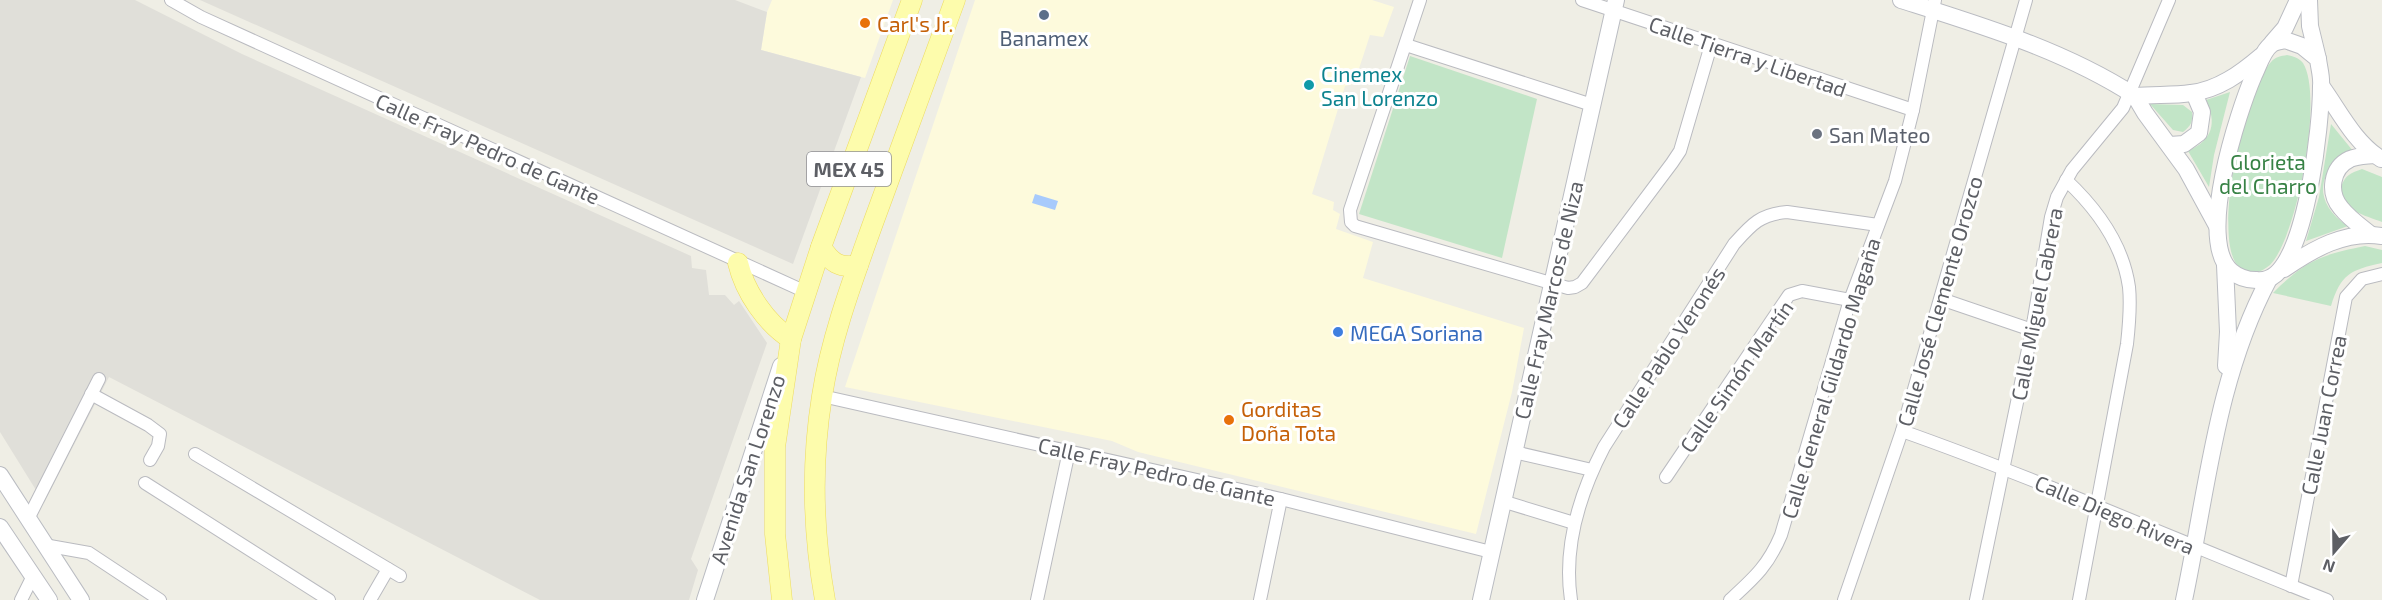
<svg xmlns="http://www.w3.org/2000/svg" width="2382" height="600" font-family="'Exo 2',sans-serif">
<rect width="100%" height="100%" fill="#efeee5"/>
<g fill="#fdfadc">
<path d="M 772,0 L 893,0 L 865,78 L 761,50 L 767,12 Z"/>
<path d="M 975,0 L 1372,0 L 1394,7 L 1383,37 L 1370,35 L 1354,84 L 1345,86 L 1312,194 L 1334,202 L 1333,210 L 1340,214 L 1336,229 L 1373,242 L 1363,278 L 1524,328 L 1512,392 L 1476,534 L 1138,452 L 1112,441 L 845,387 Z"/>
</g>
<g fill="#e0dfd9">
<path d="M 0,0 L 135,0 L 242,54 L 691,256 L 692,268 L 706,270 L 709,295 L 725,295 L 734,305 L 739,301 L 767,343 L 691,559 L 698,570 L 689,600 L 540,600 L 109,377 L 44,503 L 0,432 Z"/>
<path d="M 200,0 L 735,0 L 767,12 L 761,50 L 861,77 L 793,264 Z"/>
</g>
<g fill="#c2e5c7">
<path d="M 2287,55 C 2293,56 2299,58 2303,63 C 2324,96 2297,238 2270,265 C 2265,269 2260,272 2254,273 C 2246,270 2239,269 2235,262 C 2215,225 2244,92 2271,62 C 2275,57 2281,56 2287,55 Z"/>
<path d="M 1410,56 L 1537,99 L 1502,258 L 1359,214 Z"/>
<path d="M 2230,92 L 2214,155 L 2209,187 L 2188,151 C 2213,140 2217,123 2206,100 Z"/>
<path d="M 2150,104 L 2183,105 L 2192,112 C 2193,121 2191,126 2183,132 L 2173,130 Z"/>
<path d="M 2331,124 L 2353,151 C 2315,169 2313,204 2348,226 L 2306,241 L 2319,197 Z"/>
<path d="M 2362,169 L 2382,177 L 2382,222 C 2367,216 2336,209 2341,187 C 2345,175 2351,173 2362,169 Z"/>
<path d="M 2365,246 L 2382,250 L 2382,263 C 2350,270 2341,274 2331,306 L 2273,293 C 2305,261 2320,255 2365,246 Z"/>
</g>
<path fill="#a7cafc" d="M 1035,194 L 1058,201 L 1055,210 L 1032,203 Z"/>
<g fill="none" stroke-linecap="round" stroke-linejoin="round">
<g stroke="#babbc0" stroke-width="14">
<g id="street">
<path d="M 171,0 L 201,17 L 806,292"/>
<path d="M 1420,0 L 1350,210 L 1351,222 L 1355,226 L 1568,288 L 1575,287 L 1582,283 L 1672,163 L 1680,151 L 1711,45"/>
<path d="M 1582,0 L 1913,110"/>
<path d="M 1406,45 L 1592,105"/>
<path d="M 2066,180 C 2096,208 2123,245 2129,287 C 2131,306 2129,326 2127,344 L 2079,600"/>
<path d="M 1941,299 L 2032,330"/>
<path d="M 91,394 L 148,425 L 160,434 L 158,446 L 150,460"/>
<path d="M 822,396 L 1281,499 L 1491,552"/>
<path d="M 1902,431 C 2046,482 2185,544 2327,600"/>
<path d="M 1514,452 L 1592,470"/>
<path d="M 195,454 L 400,576"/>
<path d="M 1666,477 L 1789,295 L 1802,291 L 1850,300"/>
<path d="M 145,483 L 329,600"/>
<path d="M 1502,501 L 1574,523"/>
<path d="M 28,519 L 99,379"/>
<path d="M 44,545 L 89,553 L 160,600"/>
<path d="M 2291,586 L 2346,297 L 2362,279 L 2382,274"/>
<path d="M 21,600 L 33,576"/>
<path d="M 370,600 L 388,569"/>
<path d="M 1037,600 L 1069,451"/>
<path d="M 1260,600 L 1281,499"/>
<path d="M 1571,600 C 1563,546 1579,495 1604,447 L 1734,244 C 1751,225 1760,214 1787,212 L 1878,225"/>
<path d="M 1730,600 C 1754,578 1768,566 1781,535 L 1850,300 L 1895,181 L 1913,110 L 1935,0"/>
<path d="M 1844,600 L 1902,431 L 2026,0"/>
<path d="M 1976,600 L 2032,330 L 2051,217 L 2057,197 L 2072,170 L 2123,108 L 2169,0"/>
</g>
</g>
<g stroke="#babcc2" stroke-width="18">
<g id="secondary">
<path d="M 1901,0 C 1980,25 2064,50 2135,96"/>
<path d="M 2309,0 L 2310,26 L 2318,59"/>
<path d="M 2285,40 L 2302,46 L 2318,59 C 2319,68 2322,77 2321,86 C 2321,128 2307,246 2276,274 C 2270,279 2263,281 2256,280 C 2246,280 2238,277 2231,271 C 2196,240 2238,112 2254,75 C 2259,65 2263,50 2272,44 C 2275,42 2282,41 2285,40 Z"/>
<path d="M 2272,43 L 2285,28 L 2298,0"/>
<path d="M 2322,87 C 2340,112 2354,142 2381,159"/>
<path d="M 2135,96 L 2145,113 L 2186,169 L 2217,226"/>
<path d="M 2135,96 C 2154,94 2173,96 2191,93 C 2218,90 2241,73 2261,56"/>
<path d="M 2170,145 L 2184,144 L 2199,133 L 2202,112 L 2194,93"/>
<path d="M 2370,234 C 2360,226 2349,218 2341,208 C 2328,193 2331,168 2350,159 C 2357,156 2366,156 2374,155"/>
<path d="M 2225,265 L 2228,332 L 2226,366"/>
<path d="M 2284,269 C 2313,249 2346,230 2382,236"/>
<path d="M 0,475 L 81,600"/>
<path d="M 0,527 L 49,600"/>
<path d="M 705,600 L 781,366"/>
<path d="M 1481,600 L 1616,0"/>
<path d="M 2184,600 C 2207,492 2216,378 2269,279"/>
</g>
</g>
<g stroke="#eddb5f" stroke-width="21">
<g id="primary">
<path d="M 821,247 C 831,262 839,269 858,265"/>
<path d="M 738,263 C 745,292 766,323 791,339"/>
<path d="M 782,600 L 775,534 L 775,447 L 791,339 L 821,247 L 912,0"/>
<path d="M 825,600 C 813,533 811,464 822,396 C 831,338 852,282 872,226 C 899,151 927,76 955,0"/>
</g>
</g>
<use href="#street" stroke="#fff" stroke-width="12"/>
<use href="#secondary" stroke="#fff" stroke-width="16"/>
<use href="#primary" stroke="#fdfcac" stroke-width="20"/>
</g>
<circle fill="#5c6f8a" stroke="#fff" stroke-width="2" cx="1044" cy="15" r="6"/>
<g fill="#e8710a" stroke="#fff" stroke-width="2">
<circle cx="865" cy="23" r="6"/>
<circle cx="1229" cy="420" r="6"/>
</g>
<circle fill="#0f9aa8" stroke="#fff" stroke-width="2" cx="1309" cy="85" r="6"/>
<circle fill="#6b7280" stroke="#fff" stroke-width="2" cx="1817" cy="134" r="6"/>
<circle fill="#3f7fe0" stroke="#fff" stroke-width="2" cx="1338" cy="332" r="6"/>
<g text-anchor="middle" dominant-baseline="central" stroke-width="6" stroke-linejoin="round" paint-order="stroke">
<rect fill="#fff" stroke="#8e8f93" stroke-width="1.5" x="807" y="152" width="84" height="34" rx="4.5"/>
<g font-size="20" font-weight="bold" fill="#5d5f65">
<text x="849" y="169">MEX 45</text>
</g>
<g font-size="21" fill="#c56008" stroke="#fff" text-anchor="start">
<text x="877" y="23">Carl's Jr.</text>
<text x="1241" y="408">Gorditas<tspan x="1241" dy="24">Doña Tota</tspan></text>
</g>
<g font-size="21" fill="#4e5e75" stroke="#fff">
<text x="1044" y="37">Banamex</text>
</g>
<g font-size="21" fill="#5d5f65" stroke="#fff">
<text transform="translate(1748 56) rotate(19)">Calle Tierra y Libertad</text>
<text transform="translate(488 148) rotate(24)">Calle Fray Pedro de Gante</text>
<text transform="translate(1548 300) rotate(-77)">Calle Fray Marcos de Niza</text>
<text transform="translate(1939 301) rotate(-74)">Calle José Clemente Orozco</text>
<text transform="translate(2036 304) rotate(-79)">Calle Miguel Cabrera</text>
<text transform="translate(1668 347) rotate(-57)">Calle Pablo Veronés</text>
<text transform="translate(1736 376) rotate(-55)">Calle Simón Martín</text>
<text transform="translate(1830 378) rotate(-73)">Calle General Gildardo Magaña</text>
<text transform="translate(2323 415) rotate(-79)">Calle Juan Correa</text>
<text transform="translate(747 469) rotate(-72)">Avenida San Lorenzo</text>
<text transform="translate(1157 471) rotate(13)">Calle Fray Pedro de Gante</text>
<text transform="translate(2115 514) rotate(23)">Calle Diego Rivera</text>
</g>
<g font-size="21" fill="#0d838f" stroke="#fff" text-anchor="start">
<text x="1321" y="73">Cinemex<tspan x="1321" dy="24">San Lorenzo</tspan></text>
</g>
<g font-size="21" fill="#5b616d" stroke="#fff" text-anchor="start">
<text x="1829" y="134">San Mateo</text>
</g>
<g font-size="21" fill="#378245" stroke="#fff">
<text x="2268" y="161">Glorieta<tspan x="2268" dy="24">del Charro</tspan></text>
</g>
<g font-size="21" fill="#366cbe" stroke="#fff" text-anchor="start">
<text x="1350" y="332">MEGA Soriana</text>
</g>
</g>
<g transform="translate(2334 552) rotate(200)" stroke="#ffffff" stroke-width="4.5" paint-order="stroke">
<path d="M0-4.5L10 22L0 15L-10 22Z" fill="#5d5f65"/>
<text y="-9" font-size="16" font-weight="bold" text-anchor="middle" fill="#5d5f65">N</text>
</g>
</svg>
